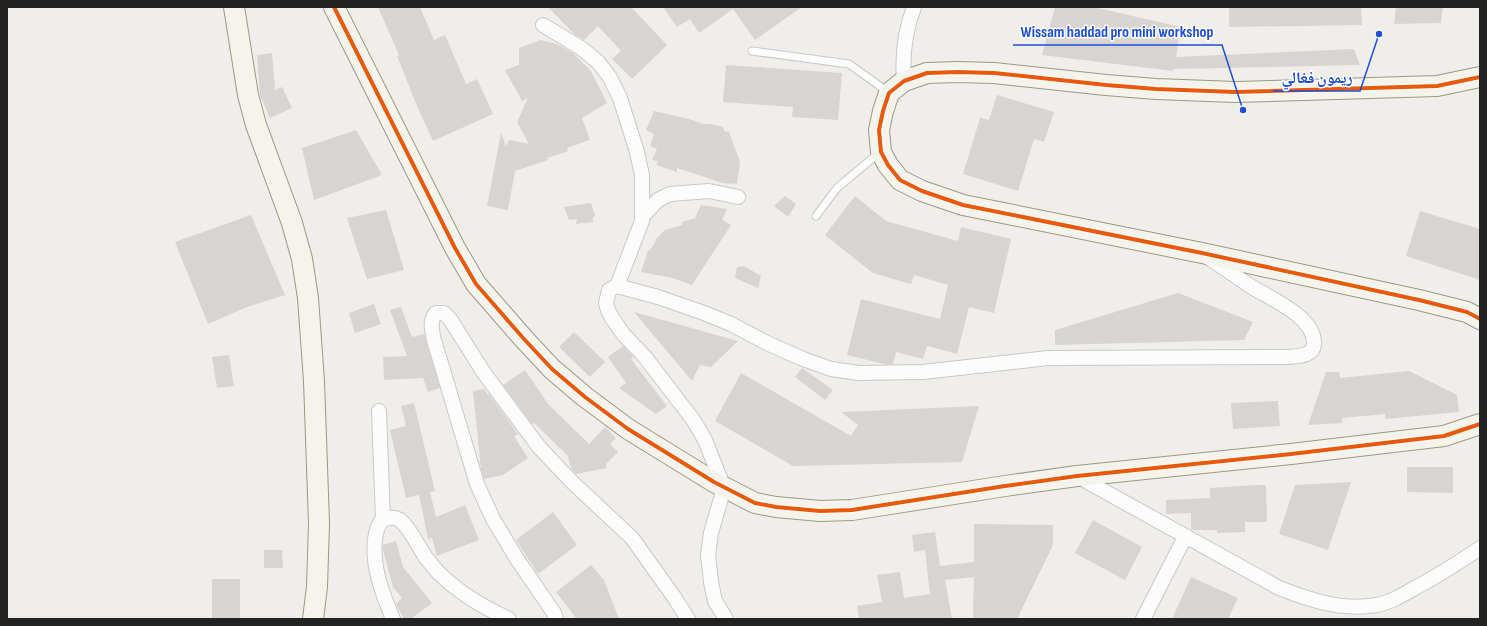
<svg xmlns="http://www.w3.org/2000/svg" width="1487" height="626" font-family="'Sofia Sans Condensed','Noto Naskh Arabic',sans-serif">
<rect width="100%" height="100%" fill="#f0eeeb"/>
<g fill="#d7d4d2">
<path d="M 378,7 L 420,7 L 434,40 L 445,35 L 466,84 L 477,79 L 493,114 L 433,141 L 417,106 L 397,56 L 399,55 Z"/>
<path d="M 548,7 L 631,7 L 667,45 L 632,79 L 612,59 L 621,51 L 598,26 L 584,40 L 574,34 Z"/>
<path d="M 663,7 L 802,7 L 755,40 L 733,9 L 699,33 L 690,19 L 677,27 Z"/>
<path d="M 1055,7 L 1093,7 L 1181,27 L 1176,57 L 1354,49 L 1360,65 L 1173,69 L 1173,71 L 1042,55 Z"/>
<path d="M 1229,7 L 1361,7 L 1362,25 L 1229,27 Z"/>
<path d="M 1396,7 L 1443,7 L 1441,23 L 1394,24 Z"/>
<path d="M 541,40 L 557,44 L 573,53 L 591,71 L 607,103 L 582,118 L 590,140 L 567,148 L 568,151 L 547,158 L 548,160 L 515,171 L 508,210 L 487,206 L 501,133 L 506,146 L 509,140 L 529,144 L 517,122 L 528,98 L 522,101 L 505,70 L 519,65 L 519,48 Z"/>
<path d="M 272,53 L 275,90 L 282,87 L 292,108 L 270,118 L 260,95 L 257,55 Z"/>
<path d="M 726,65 L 842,73 L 838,120 L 792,117 L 793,107 L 723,102 Z"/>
<path d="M 997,95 L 1054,112 L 1044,142 L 1034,139 L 1018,191 L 963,174 L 980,118 L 989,120 Z"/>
<path d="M 654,111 L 689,119 L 703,124 L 711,124 L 723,127 L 724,131 L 729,132 L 740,162 L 737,184 L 722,183 L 677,168 L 677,172 L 656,165 L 658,161 L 652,160 L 657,149 L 650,146 L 654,134 L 646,130 Z"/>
<path d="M 356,130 L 382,175 L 314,200 L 302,148 Z"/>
<path d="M 785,196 L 796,204 L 788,217 L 774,206 Z"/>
<path d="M 855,196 L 886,221 L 958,241 L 961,227 L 1011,239 L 994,313 L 969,307 L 957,354 L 927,346 L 923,359 L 896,352 L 893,364 L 884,364 L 847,355 L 861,299 L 940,319 L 948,285 L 914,275 L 911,284 L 873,273 L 825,235 Z"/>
<path d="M 591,203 L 595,216 L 593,217 L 593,222 L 576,224 L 577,219 L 569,220 L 564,207 Z"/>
<path d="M 701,205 L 727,209 L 722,220 L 731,225 L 692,285 L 673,278 L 641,272 L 648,251 L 653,246 L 657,238 L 665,230 L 682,225 L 682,222 L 695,218 Z"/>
<path d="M 386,210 L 404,270 L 367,279 L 347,218 Z"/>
<path d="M 1420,211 L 1480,229 L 1480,280 L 1406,256 Z"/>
<path d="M 251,215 L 285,295 L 247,307 L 208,324 L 175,242 Z"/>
<path d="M 744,266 L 761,276 L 758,288 L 735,278 L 737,267 Z"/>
<path d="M 1178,293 L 1253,322 L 1244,340 L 1055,345 L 1055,330 Z"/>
<path d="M 374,304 L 381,324 L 355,333 L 349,313 Z"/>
<path d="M 401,307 L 412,337 L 424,334 L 440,388 L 428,392 L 423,378 L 384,380 L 383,357 L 407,356 L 390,310 Z"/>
<path d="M 634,312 L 738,341 L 711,367 L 700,365 L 692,381 Z"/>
<path d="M 574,332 L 605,362 L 590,377 L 559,347 Z"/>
<path d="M 623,346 L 633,357 L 631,359 L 667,406 L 656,414 L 619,388 L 626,383 L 608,357 Z"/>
<path d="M 229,355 L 234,386 L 217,388 L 212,357 Z"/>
<path d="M 802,368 L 833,390 L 825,400 L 795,377 Z"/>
<path d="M 525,370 L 548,404 L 589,444 L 605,427 L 616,438 L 610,444 L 618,452 L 606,464 L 607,468 L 576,474 L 571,468 L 568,456 L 534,423 L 532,424 L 503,385 Z"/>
<path d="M 1409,371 L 1457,395 L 1459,412 L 1385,419 L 1385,414 L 1342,418 L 1342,423 L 1308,425 L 1326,372 L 1339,372 L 1340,378 Z"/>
<path d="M 741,373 L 851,436 L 858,425 L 841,412 L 979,406 L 962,462 L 793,466 L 715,421 Z"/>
<path d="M 484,389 L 488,395 L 489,394 L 518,434 L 514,436 L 528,458 L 503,475 L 484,479 L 481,469 L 473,391 Z"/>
<path d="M 1278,401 L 1280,426 L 1233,429 L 1231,403 Z"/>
<path d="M 414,403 L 435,491 L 430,492 L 436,517 L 465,505 L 479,540 L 437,556 L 432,538 L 428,539 L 419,495 L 406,498 L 390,430 L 406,426 L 401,406 Z"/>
<path d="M 1407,467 L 1453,467 L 1453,493 L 1407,492 Z"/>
<path d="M 1351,482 L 1328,550 L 1279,534 L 1295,485 Z"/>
<path d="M 1255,485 L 1266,485 L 1267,522 L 1245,522 L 1245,532 L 1217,533 L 1217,530 L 1191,530 L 1191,513 L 1166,514 L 1166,500 L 1210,498 L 1210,488 Z"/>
<path d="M 553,512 L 577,545 L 538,574 L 516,540 Z"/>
<path d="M 1093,520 L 1142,547 L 1125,580 L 1075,553 Z"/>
<path d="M 974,524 L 1053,525 L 1053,545 L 1017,619 L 973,619 L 974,577 L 945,580 L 952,619 L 859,619 L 857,606 L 882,602 L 877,575 L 900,572 L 904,598 L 930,594 L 925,550 L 914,552 L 912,535 L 935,532 L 940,566 L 974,562 Z"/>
<path d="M 396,541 L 403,567 L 432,603 L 411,619 L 404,619 L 397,606 L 396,604 L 402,598 L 393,587 L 383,550 L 383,545 Z"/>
<path d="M 264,550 L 282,550 L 283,568 L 264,568 Z"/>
<path d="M 591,565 L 604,580 L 619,619 L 577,619 L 556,592 Z"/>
<path d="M 1191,577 L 1238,598 L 1228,619 L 1172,619 Z"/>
<rect x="212" y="579" width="28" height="40"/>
</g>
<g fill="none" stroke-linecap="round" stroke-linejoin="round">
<g stroke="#c9c8c7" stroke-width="9">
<g id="lane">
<path d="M 752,51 L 849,64 L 888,92"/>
<path d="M 816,216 L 837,188 L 880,152"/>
</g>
</g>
<g stroke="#c9c8c7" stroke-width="16">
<g id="street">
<path d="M 543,25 L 581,48 L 598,62 L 609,76 L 620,98 L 637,152 L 642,175 L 642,221 L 617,286"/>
<path d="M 904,81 C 902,56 905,31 914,7"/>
<path d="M 643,216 L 658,200 L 670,194 L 709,191 L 738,197"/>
<path d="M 379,411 L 383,519"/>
<path d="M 1077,476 L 1279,588 C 1310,600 1342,611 1376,605 C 1389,603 1401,596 1413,589 C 1436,577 1458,563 1480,548"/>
<path d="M 393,619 C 382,593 370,562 376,533 C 378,527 379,521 385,519 C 391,517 395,517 400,520 C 411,529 418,546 426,558 C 431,563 435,570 440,574 C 459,593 485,608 509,619"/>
<path d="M 556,619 L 554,613 L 517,559 L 493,519 L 477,484 L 434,340 C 432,331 429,320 436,313 L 444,313 L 450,319 L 484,373 L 539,447 L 572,482 L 632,538 L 674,597 L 688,619"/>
<path d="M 726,619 L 715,601 L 711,582 L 708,555 L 711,533 L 724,488 L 705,440 L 694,421 L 645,357 L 624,335 L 612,318 L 608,310 L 606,303 L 609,290 L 617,286 L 658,297 L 704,313 L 731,324 L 767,343 L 803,359 L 831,369 L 859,373 L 923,372 L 1048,358 L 1286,357 C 1297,356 1315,357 1314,342 C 1313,316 1271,299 1252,287 C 1238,278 1223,267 1209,258"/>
<path d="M 1143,619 L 1185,537"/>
</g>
</g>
<g stroke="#999a82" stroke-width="22">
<g id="secondary">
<path d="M 234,7 L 248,95 L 256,125 L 292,223 L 302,259 L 308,298 L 314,381 L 319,523 L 317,587 L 313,619"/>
<path d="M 334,7 L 455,248 L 476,284 L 524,339 L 552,369 L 585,397 L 628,429 L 714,482 L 755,503 L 776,507 L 820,511 L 852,510 L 1005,486 L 1077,476 L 1291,454 L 1444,436 L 1480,424"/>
<path d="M 1480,77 L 1437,86 L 1235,92 L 1156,89 L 1106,85 L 994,73 L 958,72 L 927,73 L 904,81 L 889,93 L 883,111 L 879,130 L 881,152 L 888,165 L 900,180 L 922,191 L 963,205 L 1202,253 L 1419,300 L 1467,312 L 1480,319"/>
</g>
</g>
<use href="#lane" stroke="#fdfcfc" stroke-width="7"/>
<use href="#street" stroke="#fdfcfc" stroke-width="14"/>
<use href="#secondary" stroke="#f4f4ed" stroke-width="20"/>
<g stroke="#fff" stroke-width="6">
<g id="cycleway">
<path d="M 334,7 L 455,248 L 476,284 L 524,339 L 552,369 L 585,397 L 628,429 L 714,482 L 755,503 L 776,507 L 820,511 L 852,510 L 1005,486 L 1077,476 L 1291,454 L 1444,436 L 1480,424"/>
<path d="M 1480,77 L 1437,86 L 1235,92 L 1156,89 L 1106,85 L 994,73 L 958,72 L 927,73 L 904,81 L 889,93 L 883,111 L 879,130 L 881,152 L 888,165 L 900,180 L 922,191 L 963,205 L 1202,253 L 1419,300 L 1467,312 L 1480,319"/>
</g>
</g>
<use href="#cycleway" stroke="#e8590c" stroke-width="4"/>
</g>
<path fill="none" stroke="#1d4ed8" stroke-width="1.5" d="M1243 110L1222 45H1013M1379 34L1360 91H1273"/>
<g fill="#1d4ed8" stroke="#fff" stroke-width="1.5">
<circle cx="1243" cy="110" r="4"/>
<circle cx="1379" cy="34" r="4"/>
</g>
<g font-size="16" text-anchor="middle" font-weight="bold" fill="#1d4ed8" stroke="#fff" stroke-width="3" stroke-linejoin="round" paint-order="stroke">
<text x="1117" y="37">Wissam haddad pro mini workshop</text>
<text x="1317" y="83">ريمون فغالي</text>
</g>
<rect width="1487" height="626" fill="none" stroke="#222222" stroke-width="16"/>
</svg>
